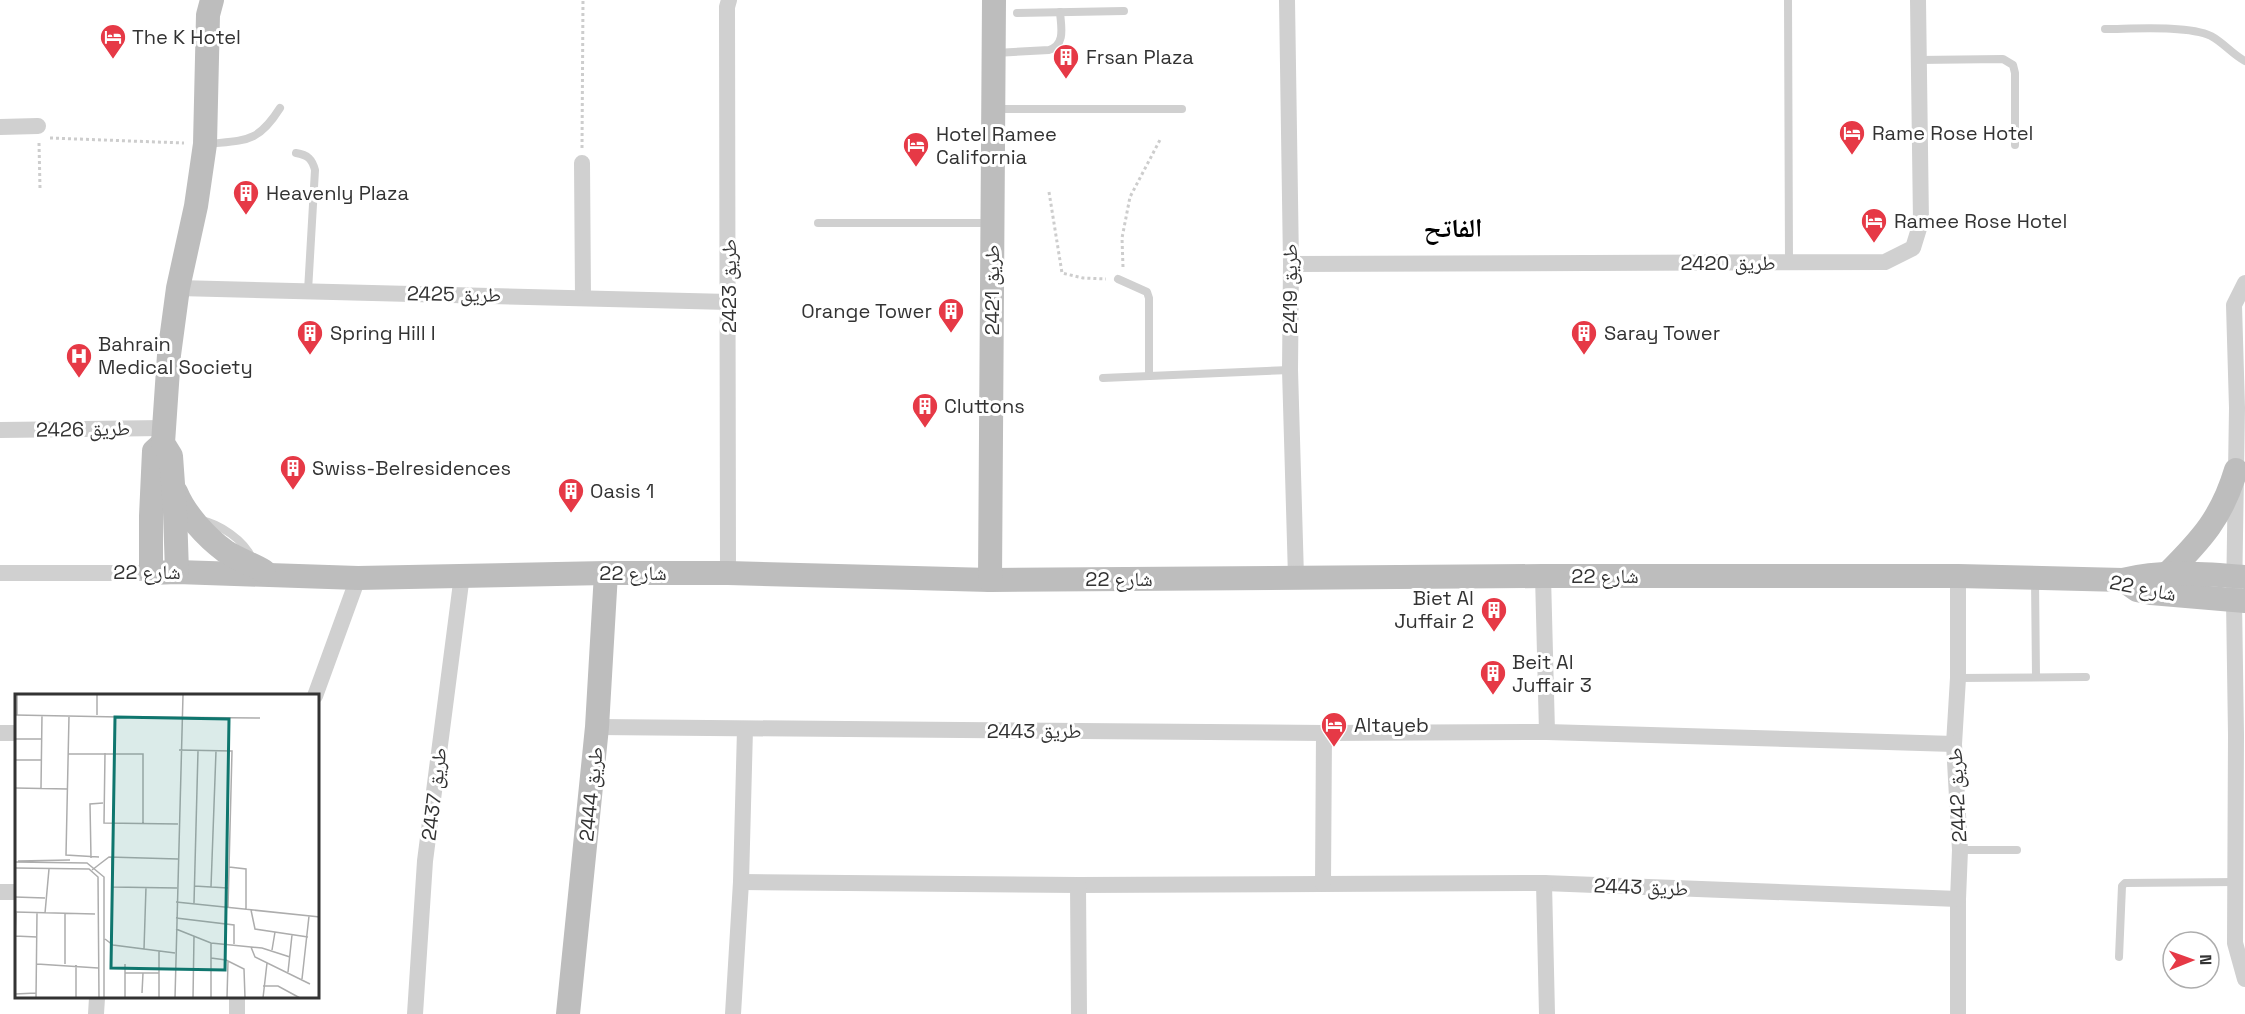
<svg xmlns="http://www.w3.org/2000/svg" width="2245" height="1014" font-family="'Space Grotesk','Noto Naskh Arabic',sans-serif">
<rect width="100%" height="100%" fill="#fff"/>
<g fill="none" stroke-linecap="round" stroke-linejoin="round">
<g stroke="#cdcdcd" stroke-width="3" stroke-dasharray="3 3" stroke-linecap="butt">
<path d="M 50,138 L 184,143"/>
<path d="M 39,143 L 40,188"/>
<path d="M 582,148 L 583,0"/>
<path d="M 1049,192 L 1062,273 L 1083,278 L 1106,279"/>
<path d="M 1123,267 L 1122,238 L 1130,197 L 1161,138"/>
</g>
<g stroke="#d0d0d0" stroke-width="8">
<path d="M 1788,0 L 1789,262"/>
<path d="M 1017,13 L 1124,11"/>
<path d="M 2105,29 C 2132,29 2188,25 2211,36 C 2224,43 2232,54 2245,61"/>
<path d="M 995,53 L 1049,50 C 1066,45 1061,26 1060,12"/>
<path d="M 1918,60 L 2003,59 L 2013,65 L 2015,73 L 2015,145"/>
<path d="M 996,109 L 1182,109"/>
<path d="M 208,144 C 246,140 258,143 280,108"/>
<path d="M 296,153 C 308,155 312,159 315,170 L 308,291"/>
<path d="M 818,223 L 992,223"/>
<path d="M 1118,279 L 1147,292 L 1149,298 L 1149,376"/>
<path d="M 1103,378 L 1290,370"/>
<path d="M 201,520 C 220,524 244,540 252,558"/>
<path d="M 2035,579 L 2036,677"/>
<path d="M 1958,678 L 2086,677"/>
<path d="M 1960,850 L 2017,850"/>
<path d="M 2119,957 L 2122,886 L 2125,883 L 2236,882"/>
</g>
<g stroke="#d0d0d0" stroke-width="16">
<path d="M 1287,0 L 1291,264 L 1290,370 L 1296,577"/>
<path d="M 0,127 L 38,126"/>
<path d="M 582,163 L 583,298"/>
<path d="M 1291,264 L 1885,262 L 1913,248 L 1921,222 L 1918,0"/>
<path d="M 2245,283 L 2234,305 L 2237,408 L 2234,600 L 2236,735 L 2235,943 L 2245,979"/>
<path d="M 178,288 L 729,302"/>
<path d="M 0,430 L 165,428"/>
<path d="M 0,573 L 151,573"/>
<path d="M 728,573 L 727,7 L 729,0"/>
<path d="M 1543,576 L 1547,732"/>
<path d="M 1958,576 L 1958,678 L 1954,744 L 1960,850 L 1958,899 L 1958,1014"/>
<path d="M 315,696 L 358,578"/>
<path d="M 597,727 L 1324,733 L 1547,732 L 1954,744"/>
<path d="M 0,733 L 16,733"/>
<path d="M 741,882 L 1078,885 L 1544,883 L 1958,899"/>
<path d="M 1544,883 L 1547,1014"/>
<path d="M 1323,884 L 1324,733"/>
<path d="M 1078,885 L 1079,1014"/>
<path d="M 0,892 L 16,892"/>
<path d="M 96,1014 L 97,998"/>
<path d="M 237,1014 L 237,998"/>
<path d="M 415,1014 L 425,861 L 462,575"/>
<path d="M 733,1014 L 741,882 L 745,729"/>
</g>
<g stroke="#bdbdbd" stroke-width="24">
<path d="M 163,443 L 154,451 L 151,516 L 151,573 L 177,572 L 358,578 L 606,573 L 728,573 L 990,580 L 1543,576 L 1958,576 L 2123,580 L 2137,590 L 2151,593 L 2245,601"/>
<path d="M 176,492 C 185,514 206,537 225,551 C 237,559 252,564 264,571"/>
<path d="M 177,572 L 175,512 L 171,456 L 163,443 L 169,355 L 178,288 L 196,206 L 205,144 L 208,15 L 212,0"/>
<path d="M 2168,573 C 2202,539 2222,517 2236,470"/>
<path d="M 990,580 L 994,0"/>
<path d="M 2123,580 C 2163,570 2204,574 2245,577"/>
<path d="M 568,1014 L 597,727 L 606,573"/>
</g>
</g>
<defs>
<g id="hotel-pin" transform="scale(1.35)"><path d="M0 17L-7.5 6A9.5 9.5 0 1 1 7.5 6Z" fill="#e63946" stroke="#fff"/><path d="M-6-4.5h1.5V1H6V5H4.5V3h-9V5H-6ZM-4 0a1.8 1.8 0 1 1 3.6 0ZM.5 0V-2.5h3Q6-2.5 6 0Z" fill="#fff"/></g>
<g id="building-pin" transform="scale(1.35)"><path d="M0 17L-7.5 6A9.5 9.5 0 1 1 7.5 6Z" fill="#e63946" stroke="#fff"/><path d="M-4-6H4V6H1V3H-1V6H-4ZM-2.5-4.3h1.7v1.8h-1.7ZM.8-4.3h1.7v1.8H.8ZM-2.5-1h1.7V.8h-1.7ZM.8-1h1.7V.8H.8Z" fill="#fff"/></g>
<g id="hospital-pin" transform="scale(1.35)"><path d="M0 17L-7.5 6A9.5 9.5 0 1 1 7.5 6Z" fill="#e63946" stroke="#fff"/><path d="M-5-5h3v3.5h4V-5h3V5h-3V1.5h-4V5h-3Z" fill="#fff"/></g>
</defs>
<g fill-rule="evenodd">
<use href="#hotel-pin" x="113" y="37"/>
<use href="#building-pin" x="1066" y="57"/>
<use href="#hotel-pin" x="1852" y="133"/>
<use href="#hotel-pin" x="916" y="145"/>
<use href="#building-pin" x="246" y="193"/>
<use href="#hotel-pin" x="1874" y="221"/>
<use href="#building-pin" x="951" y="311"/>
<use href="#building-pin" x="310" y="333"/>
<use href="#building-pin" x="1584" y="333"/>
<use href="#hospital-pin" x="79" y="356"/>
<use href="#building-pin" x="925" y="406"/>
<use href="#building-pin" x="293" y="468"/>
<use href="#building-pin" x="571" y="491"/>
<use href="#building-pin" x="1494" y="610"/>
<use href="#building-pin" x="1493" y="673"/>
<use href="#hotel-pin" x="1334" y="725"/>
</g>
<g text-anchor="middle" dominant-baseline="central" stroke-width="6" stroke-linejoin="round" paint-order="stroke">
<g font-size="20" fill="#333" stroke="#fff" text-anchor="start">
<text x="132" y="37">The K Hotel</text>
<text x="1086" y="57">Frsan Plaza</text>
<text x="1872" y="133">Rame Rose Hotel</text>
<text x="936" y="134">Hotel Ramee<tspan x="936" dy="23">California</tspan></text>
<text x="266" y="193">Heavenly Plaza</text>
<text x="1894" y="221">Ramee Rose Hotel</text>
<text x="932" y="311" text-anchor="end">Orange Tower</text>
<text x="330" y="333">Spring Hill I</text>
<text x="1604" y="333">Saray Tower</text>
<text x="98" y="344">Bahrain<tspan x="98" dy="23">Medical Society</tspan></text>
<text x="944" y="406">Cluttons</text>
<text x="312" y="468">Swiss-Belresidences</text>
<text x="590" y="491">Oasis 1</text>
<text x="1474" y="598" text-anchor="end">Biet Al<tspan x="1474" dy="23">Juffair 2</tspan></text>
<text x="1512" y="662">Beit Al<tspan x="1512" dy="23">Juffair 3</tspan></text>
<text x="1354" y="725">Altayeb</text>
</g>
<g font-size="20" fill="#333" stroke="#fff">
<text x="1728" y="263">طريق 2420</text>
<text transform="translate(729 286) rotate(-90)">طريق 2423</text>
<text transform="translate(1290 289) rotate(-90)">طريق 2419</text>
<text transform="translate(992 290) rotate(-90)">طريق 2421</text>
<text transform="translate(454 294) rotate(1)">طريق 2425</text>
<text transform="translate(83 429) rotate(-1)">طريق 2426</text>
<text x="147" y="572">شارع 22</text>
<text x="633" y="573">شارع 22</text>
<text x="1605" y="576">شارع 22</text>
<text x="1119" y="579">شارع 22</text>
<text transform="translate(2143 588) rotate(11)">شارع 22</text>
<text x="1034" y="731">طريق 2443</text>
<text transform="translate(434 794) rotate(-83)">طريق 2437</text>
<text transform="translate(591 794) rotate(-84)">طريق 2444</text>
<text transform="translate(1957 795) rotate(-93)">طريق 2442</text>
<text transform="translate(1641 887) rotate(2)">طريق 2443</text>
</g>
<g font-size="26" font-weight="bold" fill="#000" stroke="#fff">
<text x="1453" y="228">الفاتح</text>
</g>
</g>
<g transform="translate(15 694)">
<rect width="304" height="304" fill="#fff"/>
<path fill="none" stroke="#adadad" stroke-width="1.5" d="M 2,1 L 2,21M 0,21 L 209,25M 82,21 L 82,1M 54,22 L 51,161 L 84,163M 131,23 L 245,24M 0,45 L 26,45M 164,56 L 217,57 L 213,213M 90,59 L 89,129 L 163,130M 53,60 L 128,60 L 128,130M 0,66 L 26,66M 0,94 L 53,95M 26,94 L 27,21M 97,163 L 97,193 L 162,194M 76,164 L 75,110 L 88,109M 3,167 L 55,166M 0,168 L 72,169 L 89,183 L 89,304M 214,173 L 231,175 L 231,215M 0,174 L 74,175 L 83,183 L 84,304M 77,176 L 94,163 L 163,165M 179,192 L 213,194M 196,193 L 201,57M 0,203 L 30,204M 161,208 L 305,223M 179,209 L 183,57M 236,216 L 240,235 L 293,243M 0,218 L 80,220M 30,219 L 34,175M 161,224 L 219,231 L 219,250M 161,235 L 196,249 L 247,254 L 275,263M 0,242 L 22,243M 90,245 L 98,251 L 160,259M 0,253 L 1,218M 236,253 L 240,263 L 295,290M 129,255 L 131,193M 257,256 L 260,238M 196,264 L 211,266 L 229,275 L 230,304M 22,270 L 83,274M 50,270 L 50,219M 110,270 L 110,304M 273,278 L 277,241M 110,279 L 144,279M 287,285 L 294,222M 248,292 L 263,292 L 285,304M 127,299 L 128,279M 0,300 L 21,299M 21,304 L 22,219M 61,304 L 61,271M 144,304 L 144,257M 160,304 L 168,1M 178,304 L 179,242M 196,304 L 196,249M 212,304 L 213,267M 248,304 L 252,269"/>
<path fill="#0f766e" fill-opacity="0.15" stroke="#0f766e" stroke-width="3" d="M 100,23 L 214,25 L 210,276 L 96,274 Z"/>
<rect width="304" height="304" fill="none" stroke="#333" stroke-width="3"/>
</g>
<g transform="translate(2191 960) rotate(89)"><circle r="28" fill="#ffffff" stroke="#adadad" stroke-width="1.5"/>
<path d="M0-4.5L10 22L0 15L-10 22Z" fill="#e63946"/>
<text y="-9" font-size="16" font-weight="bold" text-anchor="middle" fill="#333333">N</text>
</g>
</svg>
